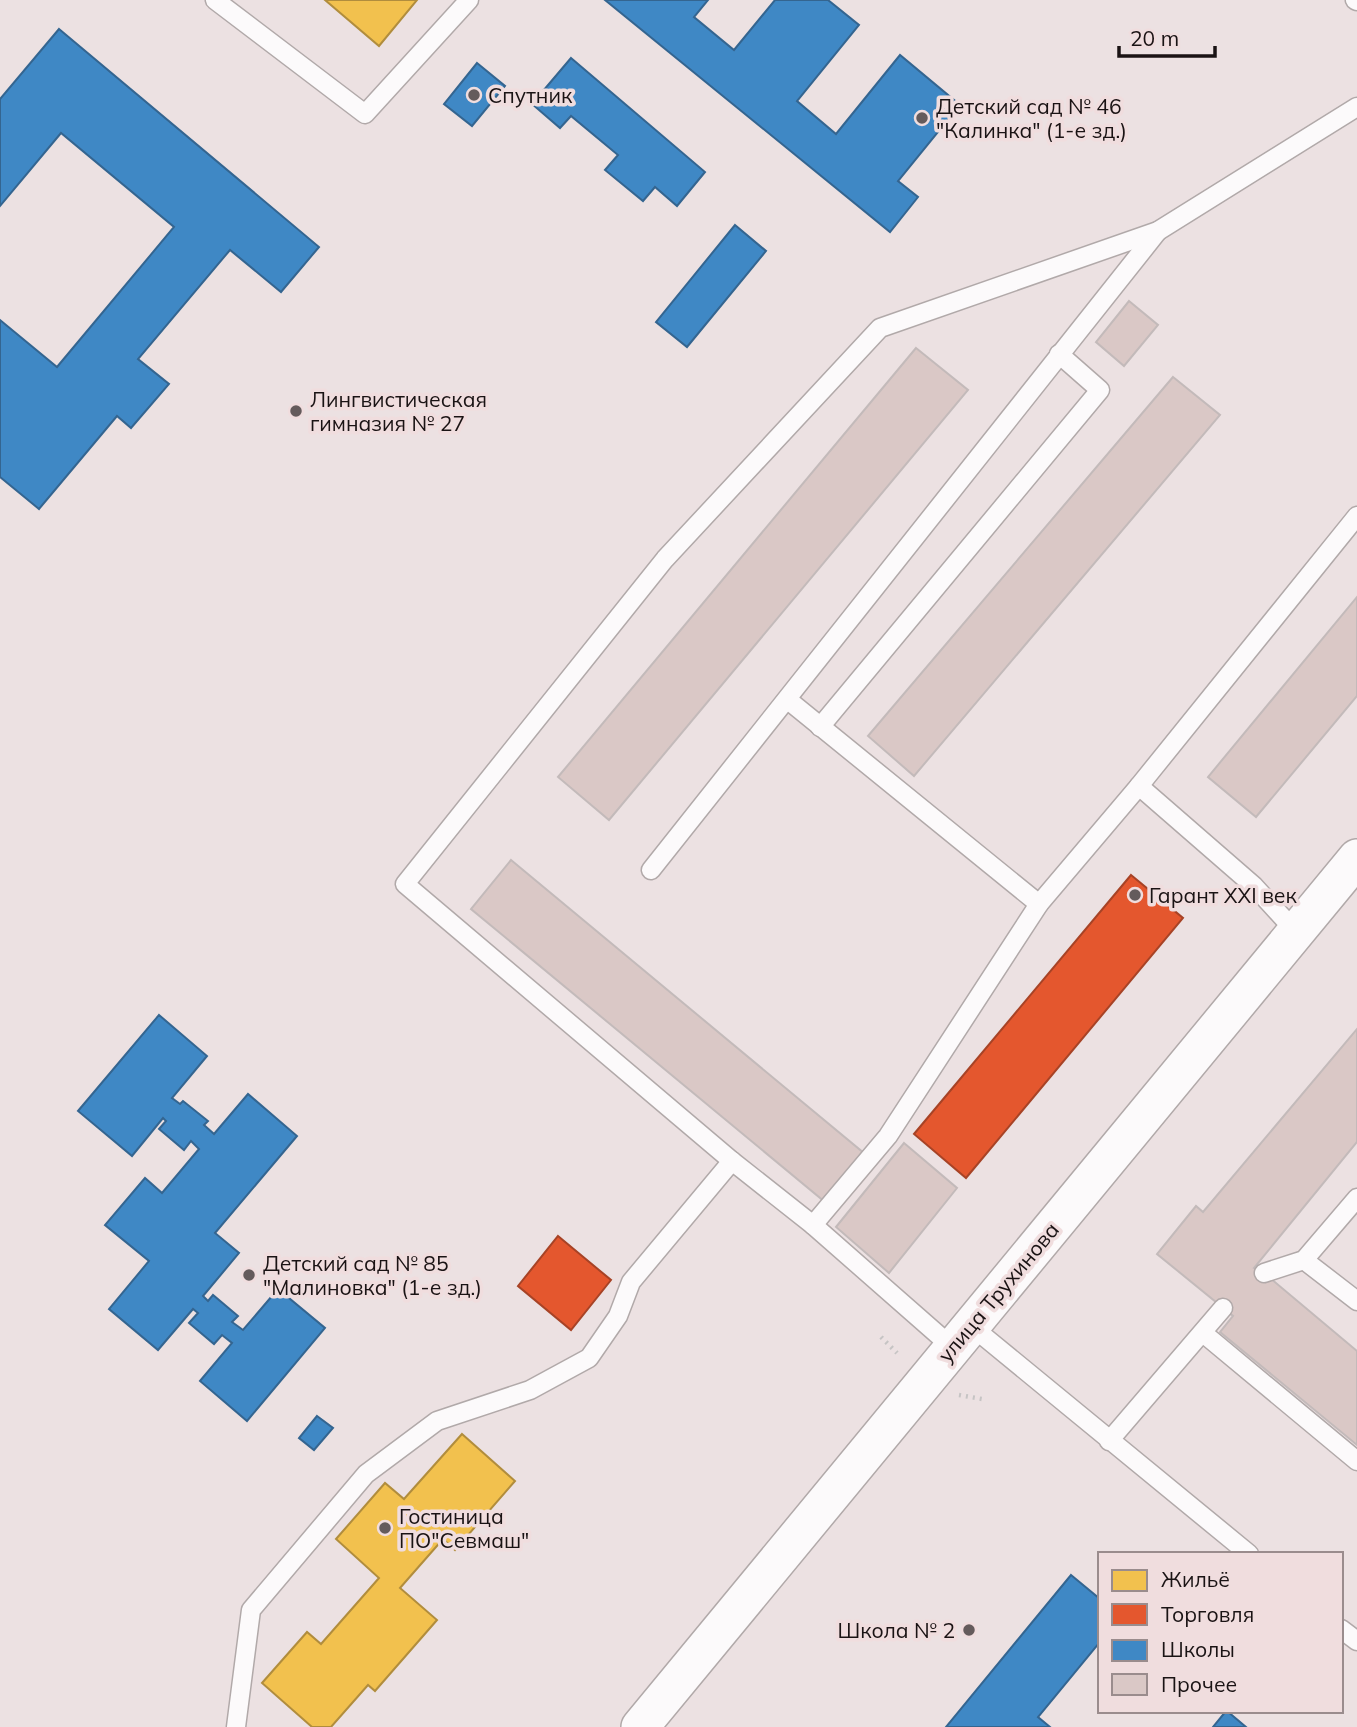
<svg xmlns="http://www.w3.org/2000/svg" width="1357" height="1727" font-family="Mulish,sans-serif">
<rect width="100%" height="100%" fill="#ece1e2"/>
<g fill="#f2c14e" stroke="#b18d3d" stroke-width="2">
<path d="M 325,0 L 417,0 L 379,46 Z"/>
<path d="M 462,1434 L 515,1481 L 455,1550 L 443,1539 L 400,1588 L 437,1620 L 375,1691 L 368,1685 L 331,1727 L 312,1727 L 262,1683 L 307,1632 L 321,1644 L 379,1578 L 336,1539 L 385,1483 L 404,1499 Z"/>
</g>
<g fill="#e4572e" stroke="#a74326" stroke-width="2">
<path d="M 1131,875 L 1183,918 L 966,1178 L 914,1134 Z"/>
<path d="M 558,1236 L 611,1280 L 571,1330 L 518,1286 Z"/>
</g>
<g fill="#3f88c5" stroke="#346590" stroke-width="2">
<path d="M 605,0 L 708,0 L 694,17 L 734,50 L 775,0 L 828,0 L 859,25 L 797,101 L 836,134 L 900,55 L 960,105 L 898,181 L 918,197 L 890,232 Z"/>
<path d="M 59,29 L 319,247 L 281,292 L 230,250 L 138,359 L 169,384 L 131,428 L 117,416 L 39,509 L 0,477 L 0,320 L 57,367 L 174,227 L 61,133 L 0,206 L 0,99 Z"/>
<path d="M 571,58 L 705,172 L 677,206 L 655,187 L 643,201 L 605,170 L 618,155 L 571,116 L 560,128 L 532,104 Z"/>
<path d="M 477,63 L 505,86 L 472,126 L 444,104 Z"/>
<path d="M 735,225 L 766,251 L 687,347 L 656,322 Z"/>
<path d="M 159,1015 L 207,1056 L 172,1098 L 180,1104 L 183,1101 L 208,1121 L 204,1125 L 214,1134 L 248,1094 L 297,1136 L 215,1233 L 239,1253 L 203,1296 L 208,1301 L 213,1295 L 238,1316 L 232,1322 L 243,1330 L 278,1289 L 325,1328 L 247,1421 L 200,1381 L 232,1343 L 222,1335 L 214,1344 L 189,1323 L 198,1313 L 193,1309 L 158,1350 L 109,1309 L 149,1261 L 105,1225 L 145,1178 L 162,1193 L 199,1149 L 191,1141 L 184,1150 L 159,1129 L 166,1121 L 163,1118 L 132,1156 L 78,1111 Z"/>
<path d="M 317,1416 L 333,1428 L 314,1450 L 299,1438 Z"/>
<path d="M 1071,1575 L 1100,1599 L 1100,1642 L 1038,1717 L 1050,1727 L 946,1727 Z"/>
<path d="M 1226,1711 L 1227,1711 L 1246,1727 L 1213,1727 Z"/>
</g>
<g fill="#dac8c6" stroke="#c3baba" stroke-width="2">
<path d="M 1129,301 L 1158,325 L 1124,366 L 1096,342 Z"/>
<path d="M 916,348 L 968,390 L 609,820 L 558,777 Z"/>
<path d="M 1173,377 L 1220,415 L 914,776 L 868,736 Z"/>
<path d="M 1357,597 L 1357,696 L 1256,817 L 1208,777 Z"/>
<path d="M 511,860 L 865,1154 L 825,1202 L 471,909 Z"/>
<path d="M 1357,1029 L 1357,1142 L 1254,1268 L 1264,1273 L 1357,1351 L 1357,1445 L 1220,1332 L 1233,1316 L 1157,1254 L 1196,1206 L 1203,1212 Z"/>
<path d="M 904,1143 L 957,1188 L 889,1273 L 836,1227 Z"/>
</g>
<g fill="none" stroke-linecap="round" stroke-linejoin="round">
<g stroke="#b1a9a9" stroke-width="21">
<g id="lane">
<path d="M 215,0 L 365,114 L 469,0"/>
<path d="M 1355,0 L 1357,1"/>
<path d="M 788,700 L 1039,904"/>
<path d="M 820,727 L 1100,390 L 1059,354"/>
<path d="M 1139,786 L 1254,886 L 1296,932"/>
<path d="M 651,870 L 1158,231"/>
<path d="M 813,1225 L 888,1136 L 1039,904 L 1139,786 L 1357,516"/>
<path d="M 1304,1260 L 1357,1301"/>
<path d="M 1264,1273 L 1304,1260 L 1357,1198"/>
<path d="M 970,1325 L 1249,1554"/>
<path d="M 1203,1333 L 1357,1461"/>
<path d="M 952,1347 L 813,1225 L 732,1161 L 405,884 L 665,559 L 880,328 L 1158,231 L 1357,107"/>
<path d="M 1109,1441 L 1223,1308"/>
<path d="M 1341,1629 L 1357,1641"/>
<path d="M 236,1727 L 251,1610 L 366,1474 L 437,1421 L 530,1390 L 589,1358 L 618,1316 L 631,1282 L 732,1161"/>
</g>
</g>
<g stroke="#b1a9a9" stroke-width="40">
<path id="street" d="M 640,1727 L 1357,858"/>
</g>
<g stroke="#c6c4c4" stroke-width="4.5" stroke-dasharray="2 5" stroke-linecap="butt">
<path d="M 881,1337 L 897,1353"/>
<path d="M 959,1395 L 982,1399"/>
</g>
<use href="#lane" stroke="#fcfafb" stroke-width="18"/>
<use href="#street" stroke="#fcfafb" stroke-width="37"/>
</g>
<g fill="#645b5c" stroke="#f0ddde" stroke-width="2.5">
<circle cx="474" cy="95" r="7"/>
<circle cx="922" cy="118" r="7"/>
<circle cx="296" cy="411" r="7"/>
<circle cx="1135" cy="895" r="7"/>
<circle cx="249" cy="1275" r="7"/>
<circle cx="385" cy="1528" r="7"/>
<circle cx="969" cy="1630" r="7"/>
</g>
<g text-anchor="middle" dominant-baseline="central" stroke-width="7" stroke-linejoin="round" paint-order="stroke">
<g font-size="21" fill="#1a1314" stroke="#f0ddde" text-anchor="start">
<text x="488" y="95">Спутник</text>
<text x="936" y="106">Детский сад № 46<tspan x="936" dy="24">"Калинка" (1-е зд.)</tspan></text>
<text x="310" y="399">Лингвистическая<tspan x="310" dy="24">гимназия № 27</tspan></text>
<text x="1149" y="895">Гарант XXI век</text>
<text x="263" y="1263">Детский сад № 85<tspan x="263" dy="24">"Малиновка" (1-е зд.)</tspan></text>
<text x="399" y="1516">Гостиница<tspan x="399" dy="24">ПО"Севмаш"</tspan></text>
<text x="955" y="1630" text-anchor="end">Школа № 2</text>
</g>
<g font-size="21" fill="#1a1314" stroke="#f0ddde">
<text transform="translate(998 1292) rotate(-50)">улица Трухинова</text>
</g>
</g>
<rect x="1098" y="1552" width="245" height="161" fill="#f0ddde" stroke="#9a8c8d" stroke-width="2"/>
<rect x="1112" y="1570" width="35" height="21" fill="#f2c14e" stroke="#9a8c8d" stroke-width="2"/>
<text x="1161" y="1587" font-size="21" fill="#1a1314">Жильё</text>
<rect x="1112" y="1604" width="35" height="21" fill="#e4572e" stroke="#9a8c8d" stroke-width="2"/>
<text x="1161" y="1622" font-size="21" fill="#1a1314">Торговля</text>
<rect x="1112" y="1640" width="35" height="21" fill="#3f88c5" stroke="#9a8c8d" stroke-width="2"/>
<text x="1161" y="1657" font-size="21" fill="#1a1314">Школы</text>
<rect x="1112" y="1674" width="35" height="21" fill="#dac8c6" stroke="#9a8c8d" stroke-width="2"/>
<text x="1161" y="1692" font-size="21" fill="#1a1314">Прочее</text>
<path d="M1119 46v10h96v-10" fill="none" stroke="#1a1314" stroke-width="3.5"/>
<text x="1130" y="46" font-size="21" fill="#1a1314" stroke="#f0ddde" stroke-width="5" paint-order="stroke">20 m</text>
</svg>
